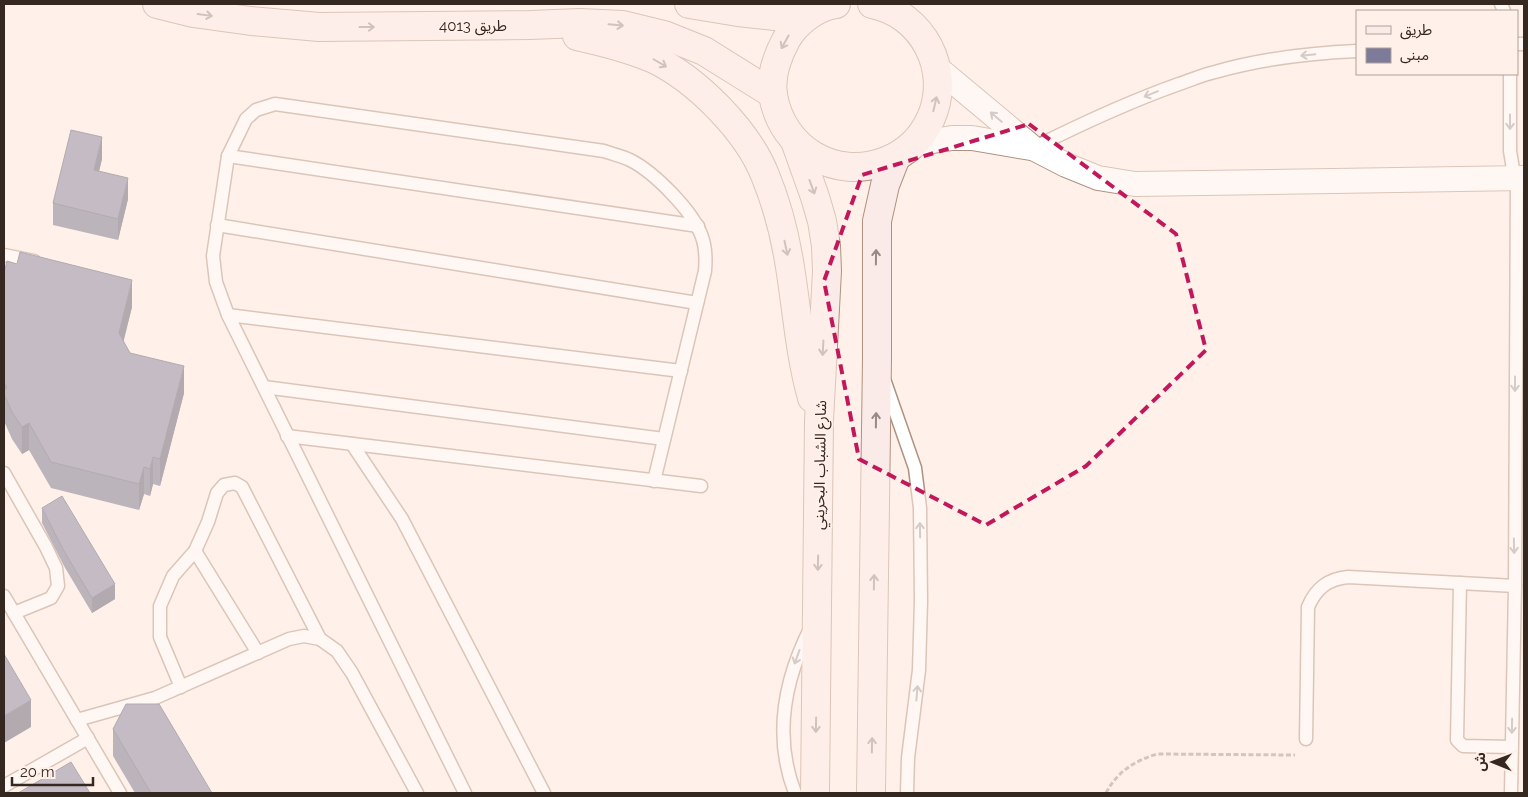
<svg xmlns="http://www.w3.org/2000/svg" width="1528" height="797" font-family="Raleway,'Noto Sans Arabic',sans-serif">
<rect width="100%" height="100%" fill="#fff1e9"/>
<g fill="none" stroke-linecap="round" stroke-linejoin="round">
<g stroke="#b0917f" stroke-width="15">
<g id="lane">
<path d="M 1501,4 L 1504,11"/>
<path d="M 1517,44 L 1524,44"/>
<path d="M 1510,74 L 1510,151 L 1513,169 L 1517,178 L 1520,174"/>
<path d="M 1033,148 C 1081,124 1128,102 1179,84 C 1191,80 1202,75 1215,72 C 1261,59 1309,53 1357,51"/>
<path d="M 228,156 L 698,226"/>
<path d="M 217,225 L 697,303"/>
<path d="M 4,255 L 34,261"/>
<path d="M 228,315 L 681,371"/>
<path d="M 885,382 L 915,468 L 920,508 L 921,601 L 919,670 L 908,758 L 907,793"/>
<path d="M 264,387 L 664,439"/>
<path d="M 287,436 L 701,486"/>
<path d="M 352,444 L 402,519 L 544,793"/>
<path d="M 4,473 L 46,547 L 56,568 L 58,586 L 51,598 L 14,613"/>
<path d="M 195,551 L 258,653"/>
<path d="M 1460,583 L 1457,740 L 1463,746 L 1511,747"/>
<path d="M 4,596 L 120,793"/>
<path d="M 181,687 L 160,637 L 160,606 L 173,576 L 195,551 L 208,522 L 217,493 L 224,485 L 235,483 L 242,487 L 320,639"/>
<path d="M 77,720 L 155,698 L 289,639 L 304,636 L 320,639 L 337,651 L 352,673 L 417,793"/>
<path d="M 1306,739 L 1308,607 C 1316,588 1328,579 1348,577 L 1515,586"/>
<path d="M 4,786 L 88,738"/>
<path d="M 465,793 L 228,315 L 216,282 L 213,256 L 228,156 L 246,119 L 256,110 L 275,104 L 604,151 C 612,154 622,156 630,160 C 654,172 693,211 702,237 C 706,248 706,259 705,271 L 654,481"/>
<path d="M 795,793 C 773,736 784,680 811,627"/>
<path d="M 1511,793 L 1515,586 L 1517,178"/>
</g>
</g>
<g stroke="#b0917f" stroke-width="26">
<g id="street">
<path d="M 936,67 L 1033,148 L 1066,165 L 1098,178 L 1135,184 L 1524,178"/>
<path d="M 914,144 L 952,138 L 972,138 L 1031,148"/>
</g>
</g>
<g stroke="#b0917f" stroke-width="30">
<g id="secondary">
<path d="M 157,4 L 193,13 L 251,21 L 319,27 L 530,25 L 580,23 L 623,25 L 664,35 L 704,51 L 773,94"/>
<path d="M 689,4 L 738,12 L 784,17 L 816,10"/>
<path d="M 836,4 C 817,6 795,23 786,40 C 777,57 770,76 773,95 C 782,149 835,181 886,161 C 907,153 922,138 931,118 C 952,70 923,14 872,4"/>
<path d="M 577,36 C 604,42 629,48 654,59 C 697,80 747,130 765,175 C 777,204 785,235 790,267 C 797,311 800,355 812,398"/>
<path d="M 795,141 L 815,197 L 822,221 L 826,246 L 827,271 L 819,421 L 815,793"/>
<path d="M 871,793 L 877,358 L 877,221 L 885,185 L 896,157"/>
</g>
</g>
<path stroke="#a0938b" stroke-width="3" stroke-dasharray="5 2.5" stroke-linecap="butt" d="M 1106,793 C 1117,772 1134,761 1157,754 L 1295,755"/>
<use href="#lane" stroke="#fff" stroke-width="12"/>
<use href="#street" stroke="#fff" stroke-width="24"/>
<use href="#secondary" stroke="#faebe9" stroke-width="28"/>
</g>
<g fill="#6b6a84">
<path d="M 102,159 L 99,171 L 128,199 L 118,240 L 53,225 L 53,203 Z"/>
<path d="M 4,273 L 132,307 L 123,341 L 130,353 L 184,393 L 160,486 L 153,484 L 150,496 L 144,494 L 139,510 L 51,488 L 29,450 L 22,454 L 12,439 L 4,421 Z"/>
<path d="M 42,508 L 115,599 L 92,613 L 64,566 L 42,523 Z"/>
<path d="M 113,729 L 212,793 L 135,793 L 113,756 Z"/>
</g>
<g fill="#57566b">
<path d="M 102,137 L 102,159 L 94,192 L 94,170 Z"/>
<path d="M 128,178 L 128,199 L 118,240 L 118,219 Z"/>
<path d="M 132,280 L 132,307 L 119,360 L 119,333 Z"/>
<path d="M 184,366 L 184,393 L 160,486 L 160,459 Z"/>
<path d="M 29,423 L 29,450 L 22,454 L 22,427 Z"/>
<path d="M 153,457 L 153,484 L 150,496 L 150,469 Z"/>
<path d="M 144,467 L 144,494 L 139,510 L 139,484 Z"/>
<path d="M 115,584 L 115,599 L 92,613 L 92,598 Z"/>
<path d="M 31,700 L 31,727 L 4,743 L 4,716 Z"/>
</g>
<g fill="#7c7b99" stroke="#57566b">
<path d="M 71,130 L 102,137 L 94,170 L 128,178 L 118,219 L 53,203 Z"/>
<path d="M 20,252 L 132,280 L 119,333 L 130,353 L 184,366 L 160,459 L 153,457 L 150,469 L 144,467 L 139,484 L 51,462 L 29,423 L 22,427 L 12,412 L 4,394 L 4,390 L 7,388 L 4,383 L 4,273 L 7,261 L 17,264 Z"/>
<path d="M 62,496 L 115,584 L 92,598 L 64,551 L 42,508 Z"/>
<path d="M 4,654 L 31,700 L 4,716 Z"/>
<path d="M 126,704 L 159,704 L 212,793 L 151,793 L 113,729 Z"/>
<path d="M 71,762 L 90,793 L 18,793 Z"/>
</g>
<defs><path id="oneway-shaft" d="M-6 0H5M1.5-3L5.5 0L1.5 3" fill="none" stroke-width="1.6" stroke-linecap="round" stroke-linejoin="round" transform="scale(1.25)"/></defs>
<g stroke="#988a85">
<use href="#oneway-shaft" transform="translate(205 15) rotate(8)"/>
<use href="#oneway-shaft" transform="translate(616 25) rotate(5)"/>
<use href="#oneway-shaft" transform="translate(367 27)"/>
<use href="#oneway-shaft" transform="translate(785 42) rotate(119)"/>
<use href="#oneway-shaft" transform="translate(660 63) rotate(30)"/>
<use href="#oneway-shaft" transform="translate(935 104) rotate(-77)"/>
<use href="#oneway-shaft" transform="translate(812 187) rotate(70)"/>
<use href="#oneway-shaft" transform="translate(786 248) rotate(78)"/>
<use href="#oneway-shaft" transform="translate(876 257) rotate(-89)"/>
<use href="#oneway-shaft" transform="translate(823 348) rotate(93)"/>
<use href="#oneway-shaft" transform="translate(876 420) rotate(-89)"/>
<use href="#oneway-shaft" transform="translate(818 563) rotate(91)"/>
<use href="#oneway-shaft" transform="translate(874 582) rotate(-89)"/>
<use href="#oneway-shaft" transform="translate(816 725) rotate(91)"/>
<use href="#oneway-shaft" transform="translate(872 745) rotate(-89)"/>
</g>
<g stroke="#a49e9b">
<use href="#oneway-shaft" transform="translate(1308 55) rotate(174)"/>
<use href="#oneway-shaft" transform="translate(1151 94) rotate(158)"/>
<use href="#oneway-shaft" transform="translate(996 117) rotate(-140)"/>
<use href="#oneway-shaft" transform="translate(1510 122) rotate(90)"/>
<use href="#oneway-shaft" transform="translate(1515 384) rotate(90)"/>
<use href="#oneway-shaft" transform="translate(920 530) rotate(-91)"/>
<use href="#oneway-shaft" transform="translate(1514 546) rotate(89)"/>
<use href="#oneway-shaft" transform="translate(797 657) rotate(110)"/>
<use href="#oneway-shaft" transform="translate(917 693) rotate(-85)"/>
<use href="#oneway-shaft" transform="translate(1512 726) rotate(91)"/>
</g>
<path d="M0 0H1528V797H0ZM 1029,124 L 1176,234 L 1206,350 L 1086,466 L 986,525 L 859,459 L 824,281 L 862,175 Z" fill="#fff1e9" fill-opacity=".55" fill-rule="evenodd"/>
<path fill="none" stroke="#c2185b" stroke-width="4" stroke-dasharray="10 6" stroke-linejoin="round" d="M 1029,124 L 1176,234 L 1206,350 L 1086,466 L 986,525 L 859,459 L 824,281 L 862,175 Z"/>
<g text-anchor="middle" dominant-baseline="central" stroke-width="4" stroke-linejoin="round" paint-order="stroke">
<g font-size="15" fill="#352821" stroke="#fff1e9">
<text x="473" y="26">طريق 4013</text>
<text transform="translate(820 465) rotate(-89)">شارع الشباب البحريني</text>
</g>
</g>
<rect width="1528" height="797" fill="none" stroke="#352821" stroke-width="10"/>
<rect x="1356" y="10" width="162" height="65" fill="#fff1e9" stroke="#aea199"/>
<rect x="1366" y="26" width="25" height="8" fill="#faebe9" stroke="#aea199"/>
<text x="1400" y="35" font-size="15" fill="#352821">طريق</text>
<rect x="1366" y="48" width="25" height="15" fill="#7c7b99" stroke="#aea199"/>
<text x="1400" y="60" font-size="15" fill="#352821">مبنى</text>
<g transform="translate(1493 762) rotate(271)" stroke="#fff1e9" stroke-width="4" paint-order="stroke">
<path d="M0-4L9 19L0 12L-9 19Z" fill="#352821"/>
<text y="-8" font-size="14" font-weight="bold" text-anchor="middle" fill="#352821">ش</text>
</g>
<path d="M12 777v8h81v-8" fill="none" stroke="#352821" stroke-width="2.5"/>
<text x="20" y="777" font-size="15" fill="#352821" stroke="#fff1e9" stroke-width="4" paint-order="stroke">20 m</text>
</svg>
